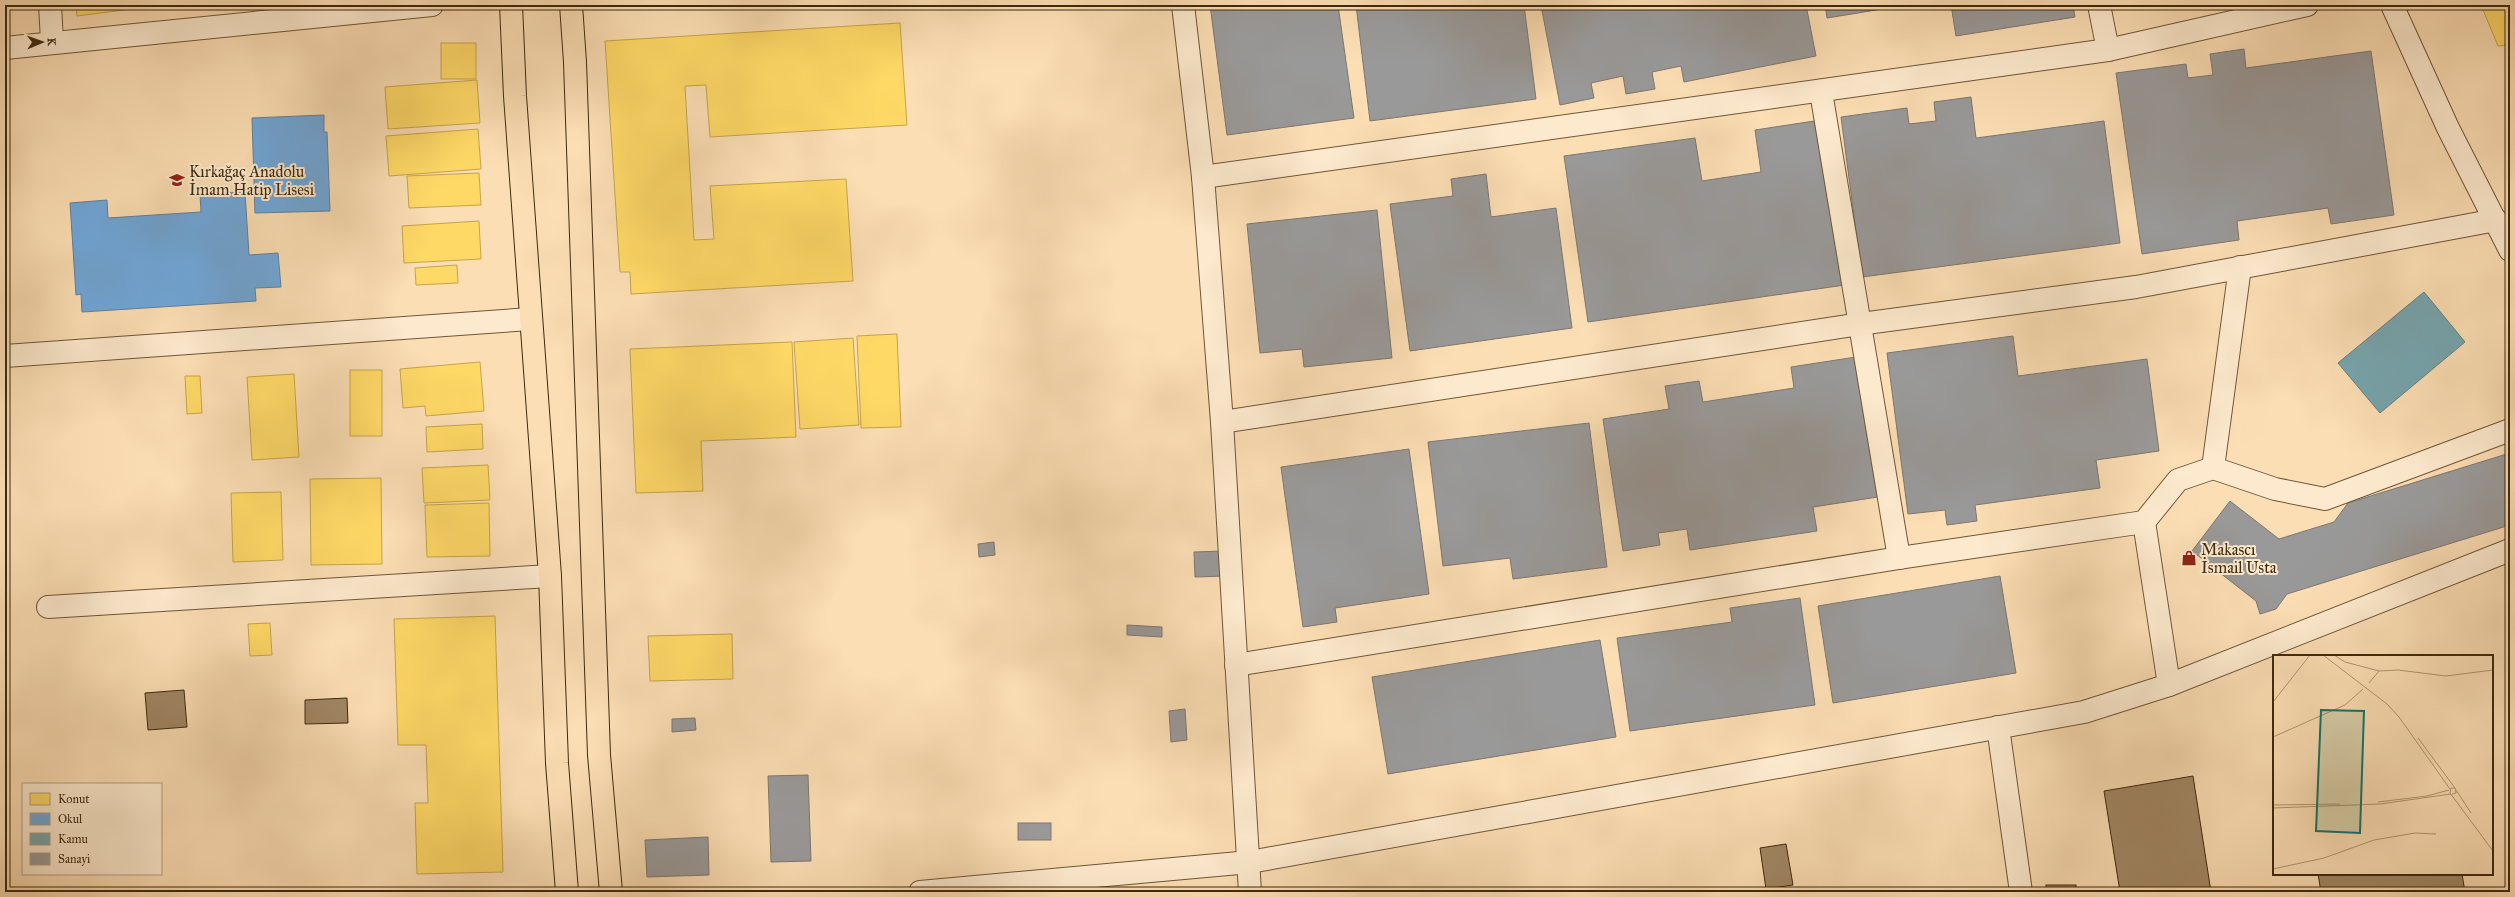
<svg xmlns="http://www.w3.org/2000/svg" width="2515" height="897" font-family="'IM FELL Great Primer',serif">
<rect width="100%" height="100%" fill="#fcdeb4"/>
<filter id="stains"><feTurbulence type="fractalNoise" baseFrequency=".005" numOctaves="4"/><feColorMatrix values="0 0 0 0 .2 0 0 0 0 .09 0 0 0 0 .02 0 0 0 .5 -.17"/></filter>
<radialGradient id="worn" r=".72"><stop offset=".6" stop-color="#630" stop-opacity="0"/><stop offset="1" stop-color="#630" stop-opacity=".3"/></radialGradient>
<g fill="#ffd966" stroke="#c5a44c">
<path d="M 76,5 L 155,5 L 155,6 L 77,16 Z"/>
<path d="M 2481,5 L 2510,5 L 2510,45 L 2498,46 Z"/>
<path d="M 900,23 L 907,125 L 710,137 L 706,85 L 685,86 L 694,240 L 714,239 L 710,186 L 846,179 L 853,281 L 631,294 L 630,272 L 620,272 L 605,41 Z"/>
<rect x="441" y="43" width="35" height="36"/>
<path d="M 477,80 L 480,123 L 388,129 L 385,87 Z"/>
<path d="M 478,129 L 481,169 L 389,176 L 386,136 Z"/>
<path d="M 479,173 L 481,205 L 409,208 L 407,176 Z"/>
<path d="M 479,221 L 481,259 L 404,263 L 402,226 Z"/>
<path d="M 457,265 L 458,283 L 416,285 L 415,268 Z"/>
<path d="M 897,334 L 901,427 L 861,428 L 857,336 Z"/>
<path d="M 853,338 L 859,425 L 800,429 L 794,342 Z"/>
<path d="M 792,342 L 796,437 L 701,441 L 703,491 L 636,493 L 630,349 Z"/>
<path d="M 480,362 L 484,411 L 426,416 L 425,406 L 403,408 L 400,369 Z"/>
<rect x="350" y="370" width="32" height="66"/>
<path d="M 294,374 L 299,457 L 252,460 L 247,377 Z"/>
<path d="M 185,376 L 200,376 L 202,413 L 187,414 Z"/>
<path d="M 482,424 L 483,449 L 427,452 L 426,427 Z"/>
<path d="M 488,465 L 490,500 L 424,503 L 422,468 Z"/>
<path d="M 381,478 L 382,564 L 311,565 L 310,479 Z"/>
<path d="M 281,492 L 283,560 L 233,562 L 231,493 Z"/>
<path d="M 489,503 L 490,556 L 427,557 L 425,505 Z"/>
<path d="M 495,616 L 503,872 L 417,874 L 415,803 L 428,803 L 426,745 L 398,745 L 394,619 Z"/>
<path d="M 270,623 L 272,655 L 250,656 L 248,624 Z"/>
<path d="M 732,634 L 733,679 L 650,681 L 648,636 Z"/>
</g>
<g fill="#6fa8dc" stroke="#60829e">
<path d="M 324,115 L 324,132 L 327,132 L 330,211 L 255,213 L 252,118 Z"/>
<path d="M 245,192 L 249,255 L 278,253 L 281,287 L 255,288 L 256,301 L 82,312 L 81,294 L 76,295 L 70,203 L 107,200 L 108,218 L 201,212 L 200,194 Z"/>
</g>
<path fill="#76a5af" stroke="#65807f" d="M 2424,292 L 2465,342 L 2380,413 L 2338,363 Z"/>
<g fill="#999" stroke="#7e7770">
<path d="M 1210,5 L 1338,5 L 1354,118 L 1227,135 Z"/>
<path d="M 1356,5 L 1524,5 L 1536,99 L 1370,121 Z"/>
<path d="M 1541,5 L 1806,5 L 1816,56 L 1684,82 L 1681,66 L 1652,72 L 1655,89 L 1626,94 L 1623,76 L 1591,83 L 1594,98 L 1560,105 Z"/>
<path d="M 1825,5 L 1907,5 L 1827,18 Z"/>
<path d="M 1951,5 L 2073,5 L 2075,17 L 1956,36 Z"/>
<path d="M 2244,49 L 2246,68 L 2371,51 L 2394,215 L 2331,224 L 2328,208 L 2237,221 L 2239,240 L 2142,254 L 2116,73 L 2186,64 L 2188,78 L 2213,75 L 2210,54 Z"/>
<path d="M 1971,97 L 1976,138 L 2104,121 L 2120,243 L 1862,277 L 1841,117 L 1907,108 L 1909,124 L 1936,121 L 1934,102 Z"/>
<path d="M 1821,120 L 1845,285 L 1588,322 L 1564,156 L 1695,138 L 1702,181 L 1761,172 L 1755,130 Z"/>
<path d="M 1486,174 L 1491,217 L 1556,208 L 1572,328 L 1410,351 L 1390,204 L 1453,196 L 1451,179 Z"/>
<path d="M 1377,210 L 1392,358 L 1304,367 L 1302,349 L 1260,353 L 1247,224 Z"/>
<path d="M 2013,336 L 2018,376 L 2147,359 L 2159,451 L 2096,460 L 2100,488 L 1975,505 L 1977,521 L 1947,525 L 1945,510 L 1908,514 L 1887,353 Z"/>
<path d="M 1856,357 L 1878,497 L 1813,507 L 1817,531 L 1690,550 L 1687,529 L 1658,533 L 1660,545 L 1623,551 L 1603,419 L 1669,409 L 1665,386 L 1699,381 L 1703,402 L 1794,388 L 1791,367 Z"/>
<path d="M 1589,423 L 1607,567 L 1513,579 L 1510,558 L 1443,566 L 1428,442 Z"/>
<path d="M 1409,449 L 1429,594 L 1335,608 L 1337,622 L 1303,627 L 1281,467 Z"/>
<path d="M 2510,453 L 2510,525 L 2287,594 L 2276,609 L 2260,614 L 2256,601 L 2192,551 L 2230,501 L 2279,539 L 2334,522 L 2348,503 Z"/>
<path d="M 994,542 L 995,555 L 979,557 L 978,544 Z"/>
<path d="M 1224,551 L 1225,576 L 1195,577 L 1194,552 Z"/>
<path d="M 2000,576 L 2016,673 L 1833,703 L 1818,606 Z"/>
<path d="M 1800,598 L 1815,705 L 1630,731 L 1617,638 L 1732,622 L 1730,608 Z"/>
<path d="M 1127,625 L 1162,627 L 1162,637 L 1127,635 Z"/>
<path d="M 1600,640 L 1616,737 L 1388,774 L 1372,677 Z"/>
<path d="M 1185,709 L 1187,740 L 1171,742 L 1169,711 Z"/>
<path d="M 695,718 L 696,730 L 672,732 L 672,719 Z"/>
<path d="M 808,775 L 811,861 L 771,862 L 768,776 Z"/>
<rect x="1018" y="823" width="33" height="17"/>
<path d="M 708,837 L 709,875 L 647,877 L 645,840 Z"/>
</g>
<g fill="#a18765" stroke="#3e290f">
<path d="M 184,690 L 187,727 L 148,730 L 145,693 Z"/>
<path d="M 347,698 L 348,723 L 305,724 L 305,700 Z"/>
<path d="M 2193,776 L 2211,892 L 2120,892 L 2104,791 Z"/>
<path d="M 1786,844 L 1793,885 L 1766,889 L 1760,848 Z"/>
<path d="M 2318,874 L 2462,874 L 2465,892 L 2321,892 Z"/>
<rect x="2046" y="885" width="30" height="7"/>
</g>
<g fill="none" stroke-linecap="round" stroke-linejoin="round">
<g stroke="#6e5638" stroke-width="24">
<g id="minor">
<path d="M 50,5 L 52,41"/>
<path d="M 1183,5 L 1203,177 L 1222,422 L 1250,892"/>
<path d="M 2099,5 L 2108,50"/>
<path d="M 2392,5 L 2448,128 L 2510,250"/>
<path d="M 5,48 L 432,5"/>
<path d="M 1821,92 L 1899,558"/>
<path d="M 1203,177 L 2108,50 L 2307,5"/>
<path d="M 5,356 L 530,319"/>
<path d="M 1222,422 L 1860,324 L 2136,287 L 2496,220"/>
<path d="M 2213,468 L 2275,489 L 2325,499 L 2510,430"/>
<path d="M 2144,522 L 2169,685"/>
<path d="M 48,607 L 550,576"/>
<path d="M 1236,665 L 1899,558 L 2144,522 L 2178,480 L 2213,468 L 2240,267"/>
<path d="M 1998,727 L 2021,892"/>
<path d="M 920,892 L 1250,862 L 2084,712 L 2169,685 L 2510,550"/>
</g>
</g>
<g stroke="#3e290f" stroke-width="24">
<g id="major">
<path d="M 511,5 L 515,96 L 550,576 L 557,763 L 567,892"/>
<path d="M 571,5 L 575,62 L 599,755 L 611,892"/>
</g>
</g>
<use href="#minor" stroke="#fdeace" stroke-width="22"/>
<use href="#major" stroke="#fcdeb4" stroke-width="22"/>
</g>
<defs>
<g id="school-bare" transform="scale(1.2)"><path d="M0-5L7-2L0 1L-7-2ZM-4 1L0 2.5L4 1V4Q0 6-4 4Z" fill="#8f2418" stroke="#fdeace" stroke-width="2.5" paint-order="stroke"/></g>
<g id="shop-bare" transform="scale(1.2)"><path d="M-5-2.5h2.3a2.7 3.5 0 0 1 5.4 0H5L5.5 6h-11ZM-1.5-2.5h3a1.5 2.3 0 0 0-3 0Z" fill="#8f2418" stroke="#fdeace" stroke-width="2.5" paint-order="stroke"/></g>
</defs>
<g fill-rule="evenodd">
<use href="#school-bare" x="177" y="180"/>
<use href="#shop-bare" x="2189" y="558"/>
</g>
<g text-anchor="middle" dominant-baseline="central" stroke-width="4" stroke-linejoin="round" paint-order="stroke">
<g font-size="16" fill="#3e290f" stroke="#fdeace" text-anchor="start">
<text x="189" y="171">Kırkağaç Anadolu<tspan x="189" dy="18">İmam Hatip Lisesi</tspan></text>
<text x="2201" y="549">Makascı<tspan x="2201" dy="18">İsmail Usta</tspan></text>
</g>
</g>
<g transform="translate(2273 655)">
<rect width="220" height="220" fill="#fcdeb4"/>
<path fill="none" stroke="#b09672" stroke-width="1" d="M 50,0 L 114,49 L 126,62 L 177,134M 61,0 L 72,7 L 106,16M 96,28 L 106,16 L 125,15 L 173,21 L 220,15M 0,47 L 37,0M 0,82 L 72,50 L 90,34M 145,83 L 182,133M 183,135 L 198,158M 179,139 L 183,138 L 182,133 L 178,133 L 177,138 L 220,196M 105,147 L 154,141 L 176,135M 0,150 L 67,149M 0,153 L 107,149 L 178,139M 0,214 L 51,203 L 101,185 L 142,178 L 163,179"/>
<path fill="#0f766e" fill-opacity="0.15" stroke="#0f766e" stroke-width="2" d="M 48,55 L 91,56 L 87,178 L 43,176 Z"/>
<rect width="220" height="220" fill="none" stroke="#3e290f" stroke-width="2"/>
</g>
<rect width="2515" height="897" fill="none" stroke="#fcdeb4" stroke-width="20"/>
<rect x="6" y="6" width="2503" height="885" fill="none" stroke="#3e290f" stroke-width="2"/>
<rect x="10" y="10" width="2495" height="877" fill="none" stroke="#3e290f"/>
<rect x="22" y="783" width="140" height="92" fill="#fdeace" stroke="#b19d82"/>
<rect x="30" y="793" width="20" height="12" fill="#ffd966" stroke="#b19d82"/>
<text x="58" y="803" font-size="12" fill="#3e290f">Konut</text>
<rect x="30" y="813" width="20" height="12" fill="#6fa8dc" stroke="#b19d82"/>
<text x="58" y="823" font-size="12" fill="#3e290f">Okul</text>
<rect x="30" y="833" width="20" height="12" fill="#76a5af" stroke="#b19d82"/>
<text x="58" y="843" font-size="12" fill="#3e290f">Kamu</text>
<rect x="30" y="853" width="20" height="12" fill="#999999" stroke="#b19d82"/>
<text x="58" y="863" font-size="12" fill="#3e290f">Sanayi</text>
<g transform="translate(42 42) rotate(88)" stroke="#fdeace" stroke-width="3" paint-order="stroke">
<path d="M0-3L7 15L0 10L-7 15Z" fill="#3e290f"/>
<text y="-6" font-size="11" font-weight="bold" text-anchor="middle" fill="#3e290f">K</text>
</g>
<rect width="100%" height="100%" filter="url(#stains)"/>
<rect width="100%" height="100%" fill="url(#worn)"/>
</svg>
